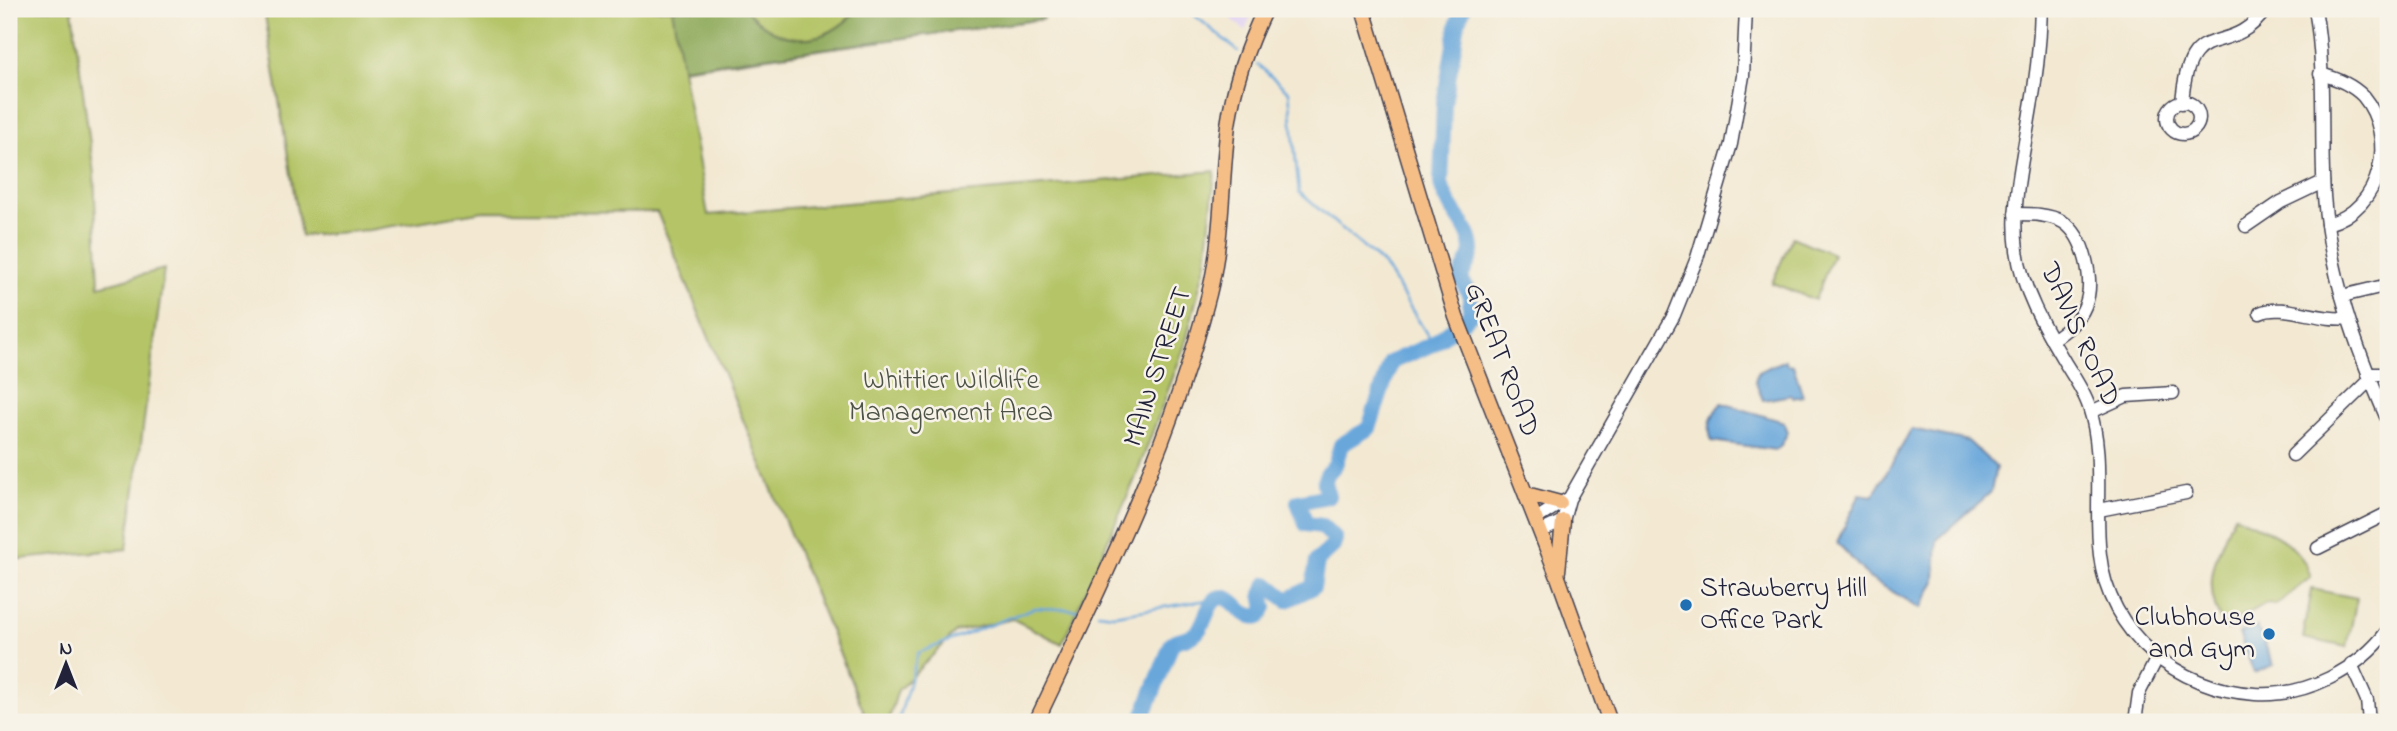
<svg xmlns="http://www.w3.org/2000/svg" width="2397" height="731" font-family="'Indie Flower',sans-serif">
<rect width="100%" height="100%" fill="#f7f3e8"/>
<filter id="ink" filterUnits="userSpaceOnUse"><feTurbulence type="fractalNoise" baseFrequency=".0143" numOctaves="2"/><feDisplacementMap in="SourceGraphic" scale="14" xChannelSelector="R" yChannelSelector="G"/><feConvolveMatrix kernelMatrix="1 2 1 2 8 2 1 2 1" color-interpolation-filters="sRGB"/></filter>
<filter id="wash" filterUnits="userSpaceOnUse"><feTurbulence type="fractalNoise" baseFrequency=".00686" numOctaves="4" result="noise"/><feDisplacementMap in="SourceGraphic" scale="28" xChannelSelector="R" yChannelSelector="G"/><feGaussianBlur stdDeviation="1.57" result="paint"/><feColorMatrix in="noise" values="0 0 0 0 0 0 0 0 0 0 0 0 0 0 0 0 0 1.4 0 .05"/><feComposite in="paint" operator="in"/></filter>
<g filter="url(#wash)">
<rect width="100%" height="100%" fill="#f3e9d3"/>
<path fill="#e2d4f3" d="M 1221,9 L 1254,9 L 1245,31 Z"/>
<g fill="#b4c466" stroke="#6b7350" stroke-width="2">
<path d="M 9,9 L 72,9 L 94,174 L 99,286 L 164,269 L 127,549 L 9,560 Z"/>
<path d="M 264,9 L 1045,9 L 1043,19 L 682,69 L 708,215 L 1215,171 L 1206,261 L 1185,345 L 1135,479 L 1062,644 L 1013,619 L 956,632 L 898,690 L 888,722 L 868,722 L 657,212 L 484,211 L 370,230 L 301,236 Z"/>
<path d="M 1792,237 L 1833,254 L 1815,300 L 1772,283 Z"/>
<path d="M 2234,515 C 2266,531 2299,540 2311,577 L 2276,605 L 2266,604 L 2238,618 L 2240,628 L 2226,630 C 2199,586 2215,559 2234,515 Z"/>
<path d="M 2312,589 L 2357,598 L 2347,647 L 2303,638 Z"/>
</g>
<path fill="#8faa5b" stroke="#58664b" stroke-width="2" d="M 672,9 L 745,9 C 780,47 823,49 858,9 L 1045,9 L 1043,19 L 682,68 Z"/>
<g fill="#69a7db" stroke="#46648b" stroke-width="2">
<path d="M 1785,360 L 1786,364 L 1793,365 L 1803,396 L 1793,398 L 1791,395 L 1763,400 L 1755,381 L 1758,372 Z"/>
<path d="M 1722,403 L 1784,422 L 1788,432 L 1780,447 L 1775,450 L 1712,441 C 1706,428 1712,412 1722,403 Z"/>
<path d="M 1912,429 L 1968,441 L 1996,467 L 1991,492 L 1937,540 L 1935,581 L 1921,608 L 1869,578 L 1837,542 L 1860,494 L 1873,496 Z"/>
<path d="M 2257,626 L 2274,665 L 2254,673 L 2239,633 Z"/>
</g>
<g fill="none" stroke-linecap="round" stroke-linejoin="round">
<g stroke="#69a7db" stroke-width="2.5">
<path d="M 1187,9 L 1238,51"/>
<path d="M 1257,64 L 1289,92 L 1299,192 L 1384,265 L 1433,344"/>
<path d="M 1098,613 L 1114,615 L 1214,599"/>
<path d="M 898,722 L 918,653 L 1034,608 L 1082,610"/>
</g>
<path stroke="#69a7db" stroke-width="16" d="M 1143,722 L 1143,717 L 1172,643 C 1180,637 1188,640 1196,633 C 1207,624 1208,592 1226,598 C 1241,604 1237,615 1259,617 L 1265,607 L 1262,594 L 1267,584 L 1287,600 L 1313,587 L 1317,561 L 1333,546 L 1335,539 L 1322,526 L 1306,524 L 1298,502 L 1328,496 L 1324,483 L 1327,474 L 1335,465 L 1341,445 L 1369,428 L 1391,362 L 1433,344 L 1470,315 L 1470,296 L 1461,278 C 1463,269 1471,259 1472,251 C 1472,225 1445,208 1441,183 L 1444,103 L 1458,22 L 1463,9"/>
</g>
</g>
<g filter="url(#ink)">
<g fill="none" stroke-linecap="round" stroke-linejoin="round">
<g stroke="#414052" stroke-width="15">
<g id="minor">
<path d="M 2041,9 C 2040,46 2036,82 2029,119 C 2022,162 2011,206 2017,250 C 2022,290 2044,327 2064,361 C 2073,376 2084,391 2089,407 C 2105,455 2094,506 2100,555 C 2108,633 2178,690 2255,694 C 2305,697 2359,670 2388,630"/>
<path d="M 2315,9 C 2326,70 2320,134 2324,196 C 2330,276 2356,348 2388,421"/>
<path d="M 2320,74 C 2336,78 2351,84 2363,96 C 2397,137 2383,209 2327,224"/>
<circle cx="2183" cy="118" r="16"/>
<path d="M 2182,103 C 2189,12 2227,63 2266,9"/>
<path d="M 2015,214 C 2031,214 2049,214 2063,222 C 2085,236 2095,282 2085,306 C 2079,321 2065,331 2052,340"/>
<path d="M 2246,226 L 2281,202 L 2323,182"/>
<path d="M 2342,296 L 2388,285"/>
<path d="M 2260,313 C 2281,302 2321,322 2348,318"/>
<path d="M 2368,374 L 2388,374"/>
<path d="M 2091,412 L 2126,396 L 2173,393"/>
<path d="M 2293,455 L 2370,380"/>
<path d="M 2099,510 L 2186,493"/>
<path d="M 1536,519 L 1566,500"/>
<path d="M 1540,532 L 1563,521 L 1569,499 L 1674,315 L 1697,258 L 1731,144 L 1743,76 L 1746,9"/>
<path d="M 2318,548 L 2388,513"/>
<path d="M 2351,664 L 2367,700 L 2369,722"/>
<path d="M 2135,722 L 2139,693 L 2157,658"/>
</g>
</g>
<g stroke="#414052" stroke-width="17">
<g id="major">
<path d="M 1363,9 L 1456,317 L 1558,577 L 1610,722"/>
<path d="M 1526,494 L 1560,503"/>
<path d="M 1558,571 L 1563,521"/>
<path d="M 1036,722 C 1102,583 1171,444 1209,294 C 1223,238 1221,182 1228,125 C 1234,84 1247,46 1265,9"/>
</g>
</g>
<use href="#minor" stroke="#fff" stroke-width="12"/>
<use href="#major" stroke="#f6be87" stroke-width="14"/>
</g>
</g>
<g fill="#1f6fb2" stroke="#f7f3e8" stroke-width="2.5">
<circle cx="1686" cy="605" r="7"/>
<circle cx="2269" cy="634" r="7"/>
</g>
<g text-anchor="middle" dominant-baseline="central" stroke-width="5" stroke-linejoin="round" paint-order="stroke">
<g font-size="28" fill="#22223b" stroke="#f7f3e8">
<text transform="translate(2079 335) rotate(65)">DAVIS ROAD</text>
<text transform="translate(1501 360) rotate(69)">GREAT ROAD</text>
<text transform="translate(1159 367) rotate(-72)">MAIN STREET</text>
</g>
<g font-size="28" fill="#4e5348" stroke="#f7f3e8">
<text x="951" y="381">Whittier Wildlife<tspan x="951" dy="32">Management Area</tspan></text>
</g>
<g font-size="28" fill="#22223b" stroke="#f7f3e8" text-anchor="start">
<text x="1700" y="589">Strawberry Hill<tspan x="1700" dy="32">Office Park</tspan></text>
<text x="2255" y="618" text-anchor="end">Clubhouse<tspan x="2255" dy="32">and Gym</tspan></text>
</g>
</g>
<rect width="2397" height="731" fill="none" stroke="#f7f3e8" stroke-width="35"/>
<g transform="translate(66 664)" stroke="#f7f3e8" stroke-width="5" paint-order="stroke">
<path d="M0-5L12 26L0 18L-12 26Z" fill="#22223b"/>
<text y="-10" font-size="19" font-weight="bold" text-anchor="middle" fill="#22223b">N</text>
</g>
</svg>
